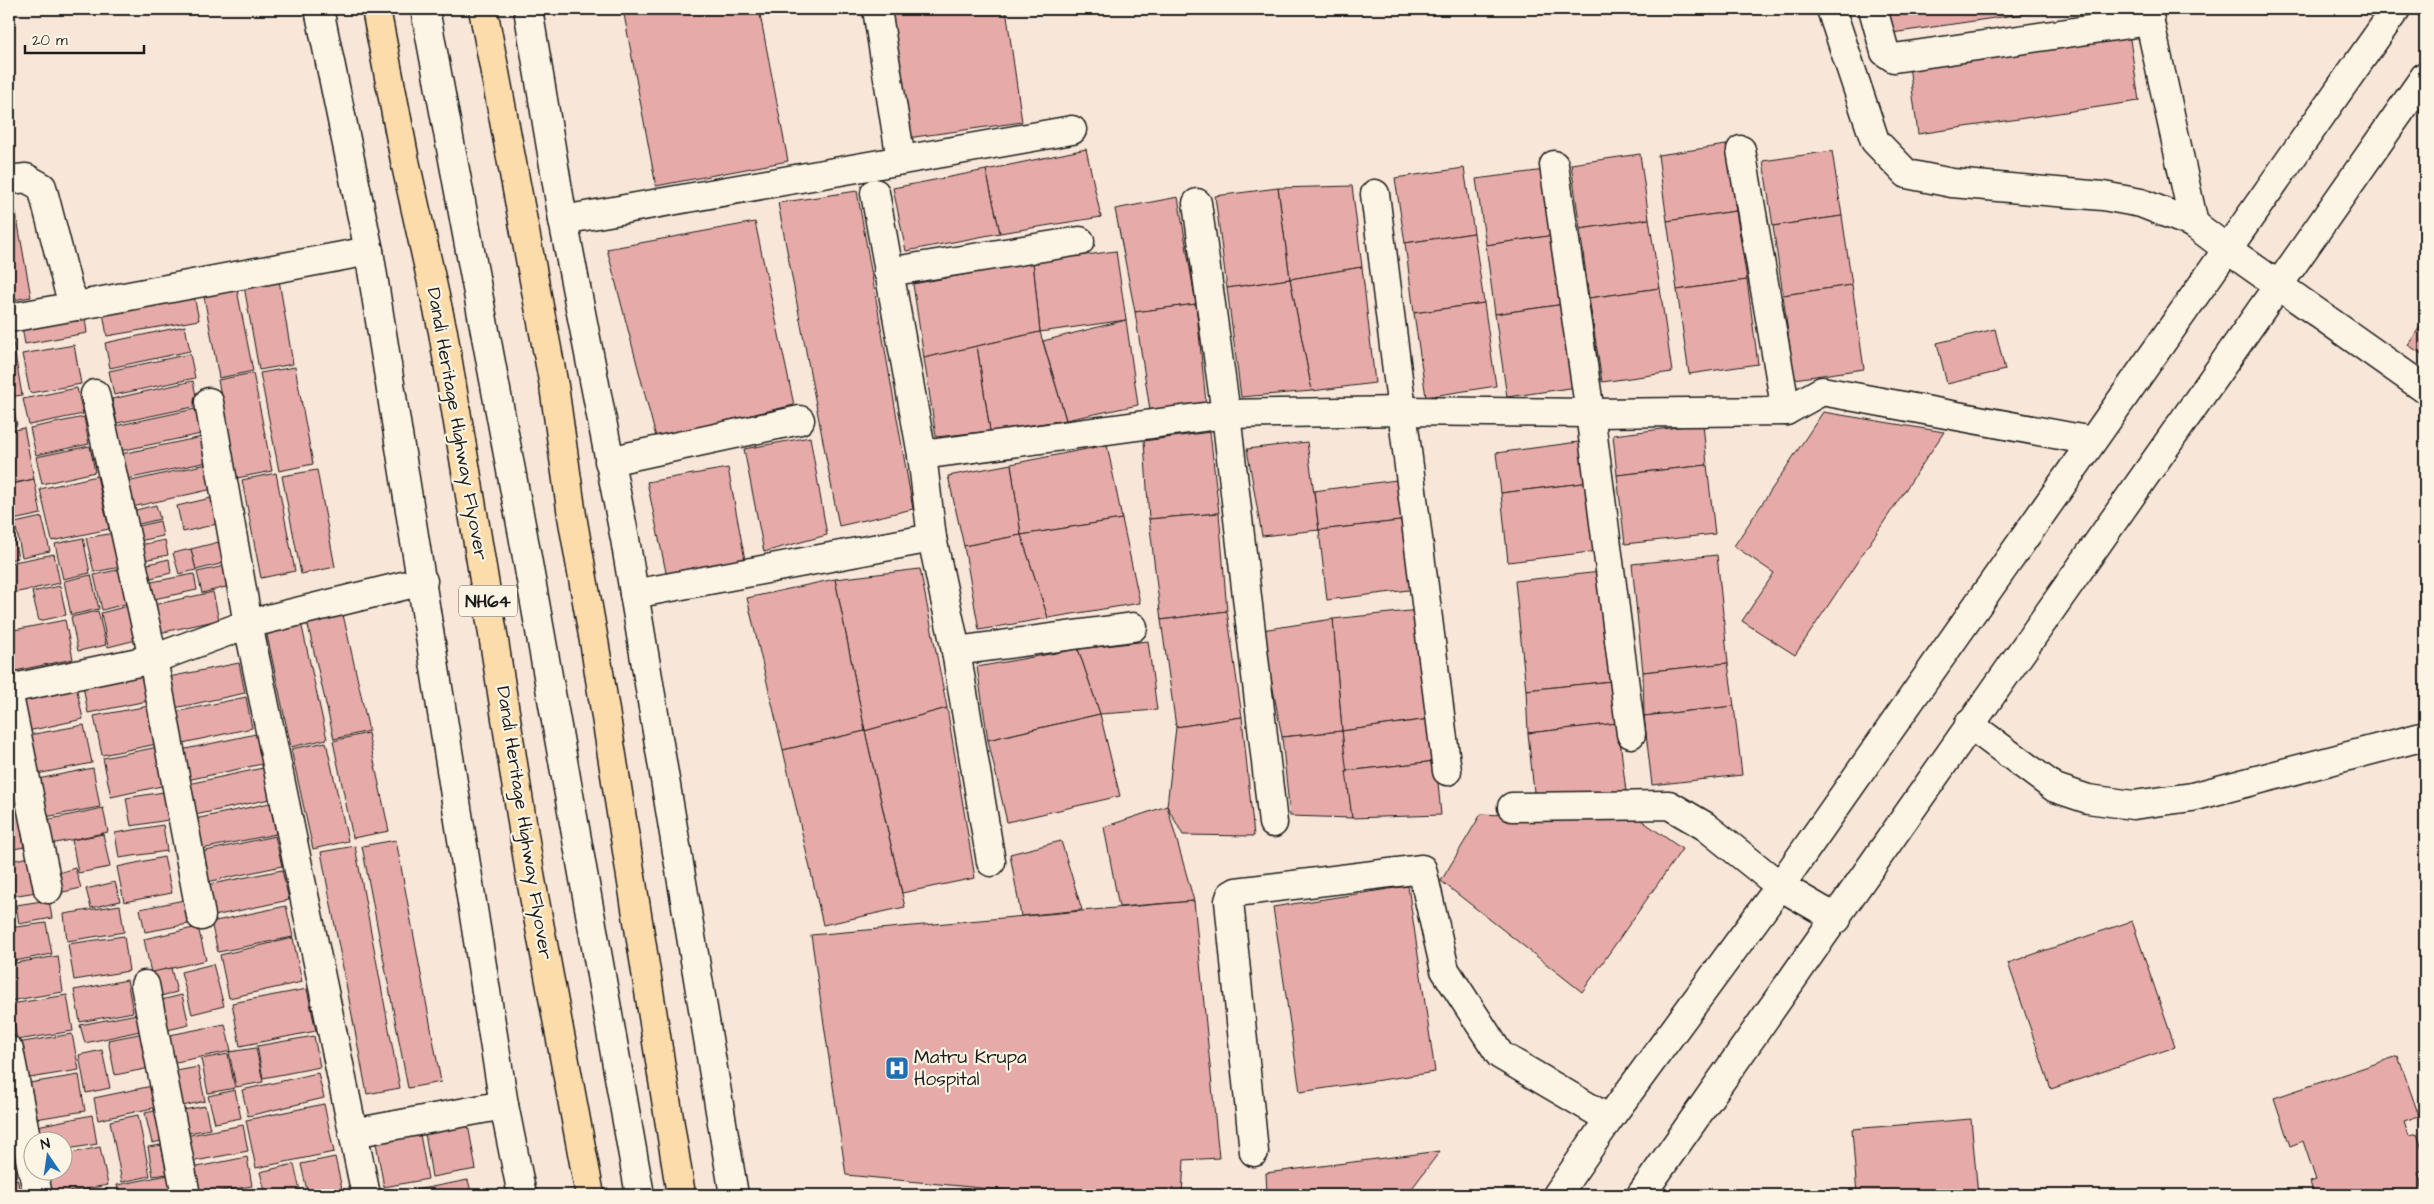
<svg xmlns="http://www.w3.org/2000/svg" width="2434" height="1204" font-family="'Architects Daughter',sans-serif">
<rect width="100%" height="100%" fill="#f8e6d9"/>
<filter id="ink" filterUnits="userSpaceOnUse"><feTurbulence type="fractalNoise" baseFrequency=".02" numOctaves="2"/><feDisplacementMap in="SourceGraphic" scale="10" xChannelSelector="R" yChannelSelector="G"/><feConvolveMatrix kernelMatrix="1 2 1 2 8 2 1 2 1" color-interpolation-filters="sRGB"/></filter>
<g filter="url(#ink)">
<g fill="#e6aba8" stroke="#1c1c1c">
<path d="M 623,9 L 759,9 L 788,161 L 656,186 Z"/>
<path d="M 888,9 L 1006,9 L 1022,122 L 907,138 Z"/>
<path d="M 1881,9 L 2056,9 L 1885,34 Z"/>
<path d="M 2128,26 L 2139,101 L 1918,134 L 1908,58 Z"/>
<path d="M 1726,145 L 1736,211 L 1667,221 L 1658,155 Z"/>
<path d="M 1086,149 L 1101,217 L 1000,233 L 986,170 Z"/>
<path d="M 1832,151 L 1842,216 L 1773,226 L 1763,161 Z"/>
<path d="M 1640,154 L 1649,219 L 1580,229 L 1571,164 Z"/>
<path d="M 1464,168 L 1474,233 L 1405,243 L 1395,178 Z"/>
<path d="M 986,170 L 1000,233 L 906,251 L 893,188 Z"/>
<path d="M 1545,170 L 1555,235 L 1486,245 L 1476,179 Z"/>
<path d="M 1352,186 L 1362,267 L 1290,279 L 1278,188 Z"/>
<path d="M 1278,188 L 1290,279 L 1227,288 L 1215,196 Z"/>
<path d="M 857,191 L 913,509 L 839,526 L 778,203 Z"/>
<path d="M 13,196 L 31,297 L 13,300 L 14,311 L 9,312 L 9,197 Z"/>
<path d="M 1178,197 L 1196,304 L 1135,312 L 1115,209 Z"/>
<path d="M 1736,211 L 1747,280 L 1677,290 L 1667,221 Z"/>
<path d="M 1842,216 L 1852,285 L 1783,295 L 1773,226 Z"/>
<path d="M 1649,219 L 1660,288 L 1589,298 L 1580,229 Z"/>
<path d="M 755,222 L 794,405 L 656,437 L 607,249 Z"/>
<path d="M 1474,233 L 1484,303 L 1414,313 L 1405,243 Z"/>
<path d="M 1555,235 L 1565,304 L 1495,314 L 1486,245 Z"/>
<path d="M 1116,251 L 1126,320 L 1040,332 L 1033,262 Z"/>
<path d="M 1033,262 L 1040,332 L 924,358 L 913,284 Z"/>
<path d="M 1362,267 L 1375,383 L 1312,391 L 1290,279 Z"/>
<path d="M 1290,279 L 1312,391 L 1241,397 L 1227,288 Z"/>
<path d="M 279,280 L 293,364 L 259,370 L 244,286 Z"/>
<path d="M 1747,280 L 1758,364 L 1689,374 L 1677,290 Z"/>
<path d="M 236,285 L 253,371 L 219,378 L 203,291 Z"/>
<path d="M 1852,285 L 1864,369 L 1794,379 L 1783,295 Z"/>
<path d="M 1660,288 L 1672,372 L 1602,382 L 1589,298 Z"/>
<path d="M 193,291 L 199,320 L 107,336 L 102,307 Z"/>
<path d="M 1484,303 L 1496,386 L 1426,397 L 1414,313 Z"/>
<path d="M 1196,304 L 1206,403 L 1150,410 L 1135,312 Z"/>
<path d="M 1565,304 L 1577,387 L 1507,397 L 1495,314 Z"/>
<path d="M 84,311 L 87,333 L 25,344 L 21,321 Z"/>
<path d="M 2425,319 L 2425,356 L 2408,345 Z"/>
<path d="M 1126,320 L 1138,405 L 1066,420 L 1043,341 Z"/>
<path d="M 10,325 L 22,395 L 9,397 L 9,326 Z"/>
<path d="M 185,326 L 190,351 L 110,368 L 105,343 Z"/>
<path d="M 1995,329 L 2005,370 L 1947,384 L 1937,343 Z"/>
<path d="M 1040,332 L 1066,420 L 990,431 L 977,346 Z"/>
<path d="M 74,345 L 81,384 L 30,393 L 22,354 Z"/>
<path d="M 977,346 L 990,431 L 936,437 L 924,358 Z"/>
<path d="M 190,354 L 195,378 L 114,395 L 109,371 Z"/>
<path d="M 295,367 L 313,464 L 279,471 L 260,373 Z"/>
<path d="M 253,373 L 272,471 L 237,478 L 218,380 Z"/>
<path d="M 193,381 L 198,406 L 117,423 L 112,399 Z"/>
<path d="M 77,388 L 83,414 L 29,425 L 23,399 Z"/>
<path d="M 9,401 L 12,401 L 17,425 L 9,427 Z"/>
<path d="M 195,409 L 201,434 L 120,451 L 115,426 Z"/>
<path d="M 1823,412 L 1944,432 L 1795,655 L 1742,621 L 1774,573 L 1734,546 Z"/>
<path d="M 84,417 L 89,444 L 36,455 L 30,428 Z"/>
<path d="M 1703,424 L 1707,465 L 1617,475 L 1613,435 Z"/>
<path d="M 24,428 L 34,479 L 9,484 L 9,431 Z"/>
<path d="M 1210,432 L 1219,513 L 1149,519 L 1144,441 Z"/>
<path d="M 202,437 L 207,462 L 127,479 L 121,454 Z"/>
<path d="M 810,437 L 827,535 L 764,552 L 744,449 Z"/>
<path d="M 1586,441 L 1591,482 L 1501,493 L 1496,453 Z"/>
<path d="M 1307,442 L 1319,530 L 1262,536 L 1247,449 Z"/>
<path d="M 1107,445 L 1122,519 L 1021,535 L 1011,464 Z"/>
<path d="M 90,446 L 95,472 L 42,484 L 36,457 Z"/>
<path d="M 207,464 L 213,489 L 132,507 L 127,482 Z"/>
<path d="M 1011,464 L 1021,535 L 964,546 L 948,476 Z"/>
<path d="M 1707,465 L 1715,534 L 1625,544 L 1617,475 Z"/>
<path d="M 728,468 L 745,560 L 667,577 L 647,482 Z"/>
<path d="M 317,470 L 335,567 L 301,574 L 282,476 Z"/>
<path d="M 276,473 L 295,571 L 261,578 L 242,480 Z"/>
<path d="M 97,476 L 109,529 L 52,541 L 40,489 Z"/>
<path d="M 34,479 L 41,514 L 13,520 L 9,498 L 9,485 Z"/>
<path d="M 1404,479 L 1409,520 L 1319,530 L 1314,491 Z"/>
<path d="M 1591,482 L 1598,551 L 1508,562 L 1501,493 Z"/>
<path d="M 215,497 L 221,523 L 183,532 L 177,506 Z"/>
<path d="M 156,505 L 160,519 L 135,525 L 132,511 Z"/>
<path d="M 1219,513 L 1227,611 L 1161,620 L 1149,519 Z"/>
<path d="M 42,517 L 50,551 L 22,557 L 15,523 Z"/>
<path d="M 1122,519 L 1140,603 L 1048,618 L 1021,535 Z"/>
<path d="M 1409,520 L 1417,589 L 1327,600 L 1319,530 Z"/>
<path d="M 160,521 L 163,536 L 139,541 L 135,527 Z"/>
<path d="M 12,529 L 18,558 L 9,560 L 9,530 Z"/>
<path d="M 114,533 L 121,567 L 94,572 L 86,538 Z"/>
<path d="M 1021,535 L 1048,618 L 979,630 L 964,546 Z"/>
<path d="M 83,538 L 90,573 L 63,579 L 55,544 Z"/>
<path d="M 165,540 L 168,555 L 144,560 L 140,545 Z"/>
<path d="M 219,542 L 224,563 L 196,570 L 191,549 Z"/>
<path d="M 191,549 L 196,570 L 179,574 L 173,553 Z"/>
<path d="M 54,554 L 60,583 L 9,594 L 9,563 Z"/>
<path d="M 1717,555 L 1728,663 L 1643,672 L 1632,564 Z"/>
<path d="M 169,559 L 171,573 L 147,579 L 144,565 Z"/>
<path d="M 225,566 L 230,586 L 202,593 L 197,572 Z"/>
<path d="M 122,569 L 129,603 L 102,610 L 94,575 Z"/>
<path d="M 920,569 L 947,708 L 865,731 L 835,579 Z"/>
<path d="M 1601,572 L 1612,681 L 1526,690 L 1515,581 Z"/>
<path d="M 194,574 L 197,590 L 149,600 L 146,583 Z"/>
<path d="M 91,575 L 99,609 L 71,615 L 64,581 Z"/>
<path d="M 835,579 L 865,731 L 783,750 L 747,598 Z"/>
<path d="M 60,586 L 66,615 L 39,621 L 32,592 Z"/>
<path d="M 213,592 L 219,620 L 159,633 L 153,605 Z"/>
<path d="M 128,606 L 136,640 L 108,647 L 101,613 Z"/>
<path d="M 342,610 L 369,731 L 334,739 L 306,617 Z"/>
<path d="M 1419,610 L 1430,719 L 1342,731 L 1333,619 Z"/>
<path d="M 98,611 L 106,645 L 78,651 L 71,617 Z"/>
<path d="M 1227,611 L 1242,717 L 1176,727 L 1161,620 Z"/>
<path d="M 300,618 L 327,739 L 291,747 L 265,626 Z"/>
<path d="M 1333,619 L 1342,731 L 1282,737 L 1262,630 Z"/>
<path d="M 65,620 L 73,659 L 15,671 L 9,631 Z"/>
<path d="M 1148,641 L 1157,710 L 1100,714 L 1078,649 Z"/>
<path d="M 1078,649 L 1100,714 L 988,740 L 977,667 Z"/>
<path d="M 239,663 L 245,693 L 170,709 L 164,678 Z"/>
<path d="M 1728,663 L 1734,706 L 1644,716 L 1643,672 Z"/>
<path d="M 141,669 L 147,701 L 88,713 L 82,680 Z"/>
<path d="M 75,681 L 83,719 L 28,731 L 20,692 Z"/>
<path d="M 1612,681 L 1618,723 L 1528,733 L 1526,690 Z"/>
<path d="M 246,697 L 252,728 L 178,744 L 171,713 Z"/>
<path d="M 149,706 L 157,744 L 102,755 L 94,716 Z"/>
<path d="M 1734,706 L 1742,775 L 1652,785 L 1644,716 Z"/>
<path d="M 947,708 L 975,878 L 902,893 L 865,731 Z"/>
<path d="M 1100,714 L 1120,796 L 1007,822 L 988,740 Z"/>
<path d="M 1242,717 L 1254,836 L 1183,835 L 1167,806 L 1176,727 Z"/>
<path d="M 1430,719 L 1436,761 L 1346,771 L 1342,731 Z"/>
<path d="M 1618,723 L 1626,792 L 1535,802 L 1528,733 Z"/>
<path d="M 84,725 L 92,763 L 37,774 L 29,735 Z"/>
<path d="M 865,731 L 905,907 L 823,925 L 783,750 Z"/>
<path d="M 1342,731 L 1352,818 L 1290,816 L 1282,737 Z"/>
<path d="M 368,733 L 389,831 L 353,838 L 333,741 Z"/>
<path d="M 256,734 L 262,764 L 187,780 L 181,750 Z"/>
<path d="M 326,742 L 348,841 L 313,849 L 291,749 Z"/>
<path d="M 158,747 L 166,785 L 111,797 L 103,758 Z"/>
<path d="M 1436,761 L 1441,815 L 1352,818 L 1346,771 Z"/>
<path d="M 93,768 L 100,807 L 45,817 L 38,779 Z"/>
<path d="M 263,768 L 270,799 L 195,815 L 188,784 Z"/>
<path d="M 164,792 L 168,820 L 131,826 L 126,798 Z"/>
<path d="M 270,803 L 276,834 L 201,849 L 195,819 Z"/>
<path d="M 1167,806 L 1194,901 L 1119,907 L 1104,827 Z"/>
<path d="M 103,808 L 108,832 L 51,844 L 46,820 Z"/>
<path d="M 18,812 L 24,847 L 9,850 L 9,814 Z"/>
<path d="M 1481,814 L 1589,819 L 1638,818 L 1682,849 L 1582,992 L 1441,881 Z"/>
<path d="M 163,825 L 167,851 L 119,858 L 115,833 Z"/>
<path d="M 103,834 L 110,867 L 78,873 L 72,840 Z"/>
<path d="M 275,836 L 282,866 L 207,882 L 201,852 Z"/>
<path d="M 396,840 L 441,1082 L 408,1088 L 362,846 Z"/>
<path d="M 1061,841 L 1082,910 L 1021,916 L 1010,854 Z"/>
<path d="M 355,846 L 400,1088 L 367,1094 L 321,852 Z"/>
<path d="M 30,857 L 37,892 L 11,896 L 9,861 Z"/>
<path d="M 164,857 L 172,893 L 124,902 L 117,867 Z"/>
<path d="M 75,868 L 81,888 L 59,893 L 55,874 Z"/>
<path d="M 282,870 L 289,900 L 214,916 L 207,885 Z"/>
<path d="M 115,882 L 120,901 L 91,908 L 86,889 Z"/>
<path d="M 1408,886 L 1435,1072 L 1300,1092 L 1273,907 Z"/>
<path d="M 189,899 L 194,923 L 145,932 L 140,909 Z"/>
<path d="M 49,900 L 52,918 L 19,924 L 16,905 Z"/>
<path d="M 1194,901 L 1219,1158 L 1184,1160 L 1182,1195 L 1053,1195 L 846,1175 L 811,935 Z"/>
<path d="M 120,905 L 124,932 L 67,941 L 64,914 Z"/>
<path d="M 286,906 L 293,937 L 218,952 L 211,922 Z"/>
<path d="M 2132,921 L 2175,1047 L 2051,1089 L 2008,963 Z"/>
<path d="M 46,923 L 52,954 L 9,962 L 9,928 Z"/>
<path d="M 198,927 L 206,960 L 151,973 L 144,939 Z"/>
<path d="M 124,936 L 129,971 L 74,980 L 68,944 Z"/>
<path d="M 293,938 L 302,982 L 229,998 L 220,955 Z"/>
<path d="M 58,956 L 63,992 L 9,1001 L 9,964 Z"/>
<path d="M 213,964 L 224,1006 L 192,1014 L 181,972 Z"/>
<path d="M 171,968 L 177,992 L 153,998 L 148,973 Z"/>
<path d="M 127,980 L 133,1012 L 80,1022 L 74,990 Z"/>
<path d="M 307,989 L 316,1031 L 240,1046 L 232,1003 Z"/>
<path d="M 67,995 L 73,1031 L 17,1040 L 11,1004 Z"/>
<path d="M 182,995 L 189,1025 L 159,1032 L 153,1002 Z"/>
<path d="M 137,1014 L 140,1031 L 85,1043 L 80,1025 Z"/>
<path d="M 225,1024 L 231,1051 L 166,1064 L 160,1037 Z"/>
<path d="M 144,1033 L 150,1068 L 115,1075 L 108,1040 Z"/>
<path d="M 72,1034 L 79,1070 L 23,1079 L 17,1043 Z"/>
<path d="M 314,1036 L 320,1067 L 263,1078 L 257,1046 Z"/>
<path d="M 256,1048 L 263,1082 L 236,1087 L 229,1052 Z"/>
<path d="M 102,1050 L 110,1088 L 86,1093 L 79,1055 Z"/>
<path d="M 228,1054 L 235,1088 L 208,1093 L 201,1059 Z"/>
<path d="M 2398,1056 L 2419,1116 L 2404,1121 L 2409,1136 L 2417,1134 L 2425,1157 L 2425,1170 L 2418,1173 L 2425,1195 L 2314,1195 L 2310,1182 L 2316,1180 L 2303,1141 L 2290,1146 L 2274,1098 Z"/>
<path d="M 198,1067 L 205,1101 L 178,1107 L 171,1072 Z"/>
<path d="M 318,1073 L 324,1098 L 248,1116 L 242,1090 Z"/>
<path d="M 79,1075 L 85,1111 L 29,1120 L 23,1084 Z"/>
<path d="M 152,1086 L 157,1107 L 98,1120 L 94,1098 Z"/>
<path d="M 235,1090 L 241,1118 L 215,1123 L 208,1096 Z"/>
<path d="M 324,1104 L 334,1152 L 256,1168 L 246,1120 Z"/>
<path d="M 205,1106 L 210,1129 L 183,1134 L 178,1111 Z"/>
<path d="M 164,1109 L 171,1139 L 152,1143 L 145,1113 Z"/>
<path d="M 92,1115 L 97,1144 L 62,1150 L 62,1142 L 40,1142 L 37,1126 Z"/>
<path d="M 138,1115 L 150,1176 L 122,1182 L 110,1121 Z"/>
<path d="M 467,1119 L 476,1169 L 432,1177 L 424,1127 Z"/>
<path d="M 1971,1119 L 1978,1195 L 1857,1195 L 1852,1129 Z"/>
<path d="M 243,1125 L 248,1151 L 190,1162 L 185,1136 Z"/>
<path d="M 419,1129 L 428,1179 L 384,1187 L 375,1137 Z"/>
<path d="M 9,1136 L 17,1176 L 9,1177 Z"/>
<path d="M 161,1145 L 167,1174 L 153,1176 L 148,1147 Z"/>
<path d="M 100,1147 L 108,1185 L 52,1195 L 47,1172 L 62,1172 L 62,1155 Z"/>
<path d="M 1440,1151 L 1407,1195 L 1267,1195 L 1266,1173 Z"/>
<path d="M 247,1157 L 252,1186 L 197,1195 L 192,1168 Z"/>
<path d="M 335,1157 L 342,1189 L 308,1195 L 301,1164 Z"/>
<path d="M 294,1164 L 301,1195 L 266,1195 L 260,1172 Z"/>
<path d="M 173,1174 L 177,1195 L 119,1195 L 117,1185 Z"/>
<path d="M 17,1179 L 21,1195 L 9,1195 L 9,1180 Z"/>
<path d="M 468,1180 L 472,1195 L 390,1195 Z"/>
<path d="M 108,1189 L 109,1195 L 77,1195 Z"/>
<path d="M 254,1189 L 255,1195 L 224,1195 Z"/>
</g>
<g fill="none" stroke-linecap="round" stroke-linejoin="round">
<g stroke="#1c1c1c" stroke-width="31">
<g id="minor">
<path d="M 319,9 L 369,251 L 504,1105 L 522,1195"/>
<path d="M 425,9 L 523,535 L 640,1195"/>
<path d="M 528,9 L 563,220 L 625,539 L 734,1195"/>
<path d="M 877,9 L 901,160"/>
<path d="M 1831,9 L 1875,141 L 1907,174 L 1952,183 L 2103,196 L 2141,203 L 2194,224 L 2227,249 L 2425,389"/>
<path d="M 1873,9 L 1885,52 L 1894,58 L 2150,21"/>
<path d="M 2147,9 L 2194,224"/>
<path d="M 1741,150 L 1786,411"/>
<path d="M 1554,165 L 1590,413 L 1631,734"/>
<path d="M 9,180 L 26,178 L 42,187 L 68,288 L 76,306 L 369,251"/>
<path d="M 875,193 L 922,455 L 932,538 L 956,651 L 991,862"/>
<path d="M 1375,194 L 1447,771"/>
<path d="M 1197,203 L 1226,414 L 1273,823"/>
<path d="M 563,220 L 1072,130"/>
<path d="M 888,272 L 1080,241"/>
<path d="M 9,318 L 76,306"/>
<path d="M 95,394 L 153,659 L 201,916"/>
<path d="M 209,402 L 248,624 L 366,1195"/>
<path d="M 922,455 L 1226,414 L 1403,411 L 1590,413 L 1786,411 L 1822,391 L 2092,441"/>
<path d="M 609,461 L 800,420"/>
<path d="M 634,594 L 932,538"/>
<path d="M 956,651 L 1133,627"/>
<path d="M 9,689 L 153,659 L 248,624 L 423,581"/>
<path d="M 9,696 L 48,889"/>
<path d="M 1969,724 L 2055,788 L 2088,799 L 2133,805 L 2192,797 L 2425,736"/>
<path d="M 1512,807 L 1669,805 L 1705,826 L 1780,886 L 1837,919"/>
<path d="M 145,985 L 186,1195"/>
<path d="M 9,1050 L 32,1168"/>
<path d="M 353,1133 L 504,1105"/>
<path d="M 1254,1152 L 1229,901 L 1231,895 L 1236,892 L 1422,869 L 1445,970 L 1500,1055 L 1609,1119"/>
<path d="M 33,1172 L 38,1195"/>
<path d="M 1557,1195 L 1609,1119 L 1780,886 L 2396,9"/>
<path d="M 1641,1195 C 1904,823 2161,447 2425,76"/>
</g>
</g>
<g stroke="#1c1c1c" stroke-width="31">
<g id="highway">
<path d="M 376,9 L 405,161 L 443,332 L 492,628 L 531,880 L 590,1195"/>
<path d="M 483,9 L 554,386 L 572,516 L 595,647 L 681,1195"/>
</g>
</g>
<use href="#minor" stroke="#fcf5e5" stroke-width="28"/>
<use href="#highway" stroke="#fddcac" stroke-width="28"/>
</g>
</g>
<defs>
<g id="hospital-square" transform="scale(1.25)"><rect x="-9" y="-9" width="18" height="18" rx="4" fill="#1f6fb2" stroke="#fcf5e5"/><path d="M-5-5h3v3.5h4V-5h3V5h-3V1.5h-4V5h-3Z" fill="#fff"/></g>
</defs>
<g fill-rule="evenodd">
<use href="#hospital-square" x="897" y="1068"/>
</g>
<g text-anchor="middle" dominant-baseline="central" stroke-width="4.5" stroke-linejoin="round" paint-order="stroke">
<rect fill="#fcf5e5" stroke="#5f5d58" stroke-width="1" x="459" y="585.5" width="58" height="31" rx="4"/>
<g font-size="18" font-weight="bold" fill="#1c1c1c">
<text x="488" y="601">NH64</text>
</g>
<g font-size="19" fill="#1c1c1c" stroke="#fcf5e5">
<text transform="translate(457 424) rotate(80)">Dandi Heritage Highway Flyover</text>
<text transform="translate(524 823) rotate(81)">Dandi Heritage Highway Flyover</text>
</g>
<g font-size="19" fill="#1c1c1c" stroke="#fcf5e5" text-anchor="start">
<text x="914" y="1057">Matru Krupa<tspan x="914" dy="22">Hospital</tspan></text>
</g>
</g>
<rect width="2434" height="1204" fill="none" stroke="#fcf5e5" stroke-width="30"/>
<rect x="15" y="15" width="2404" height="1174" fill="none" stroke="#1c1c1c" stroke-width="2" filter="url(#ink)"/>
<g transform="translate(48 1156) rotate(347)"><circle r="24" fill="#fcf5e5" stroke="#a29e95"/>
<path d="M0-4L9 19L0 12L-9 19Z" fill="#1f6fb2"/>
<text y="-8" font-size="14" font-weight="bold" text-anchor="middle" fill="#1c1c1c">N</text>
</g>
<path d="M25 45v8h119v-8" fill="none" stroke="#1c1c1c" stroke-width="2.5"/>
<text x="32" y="45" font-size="15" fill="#1c1c1c" stroke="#fcf5e5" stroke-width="4" paint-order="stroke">20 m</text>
</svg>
